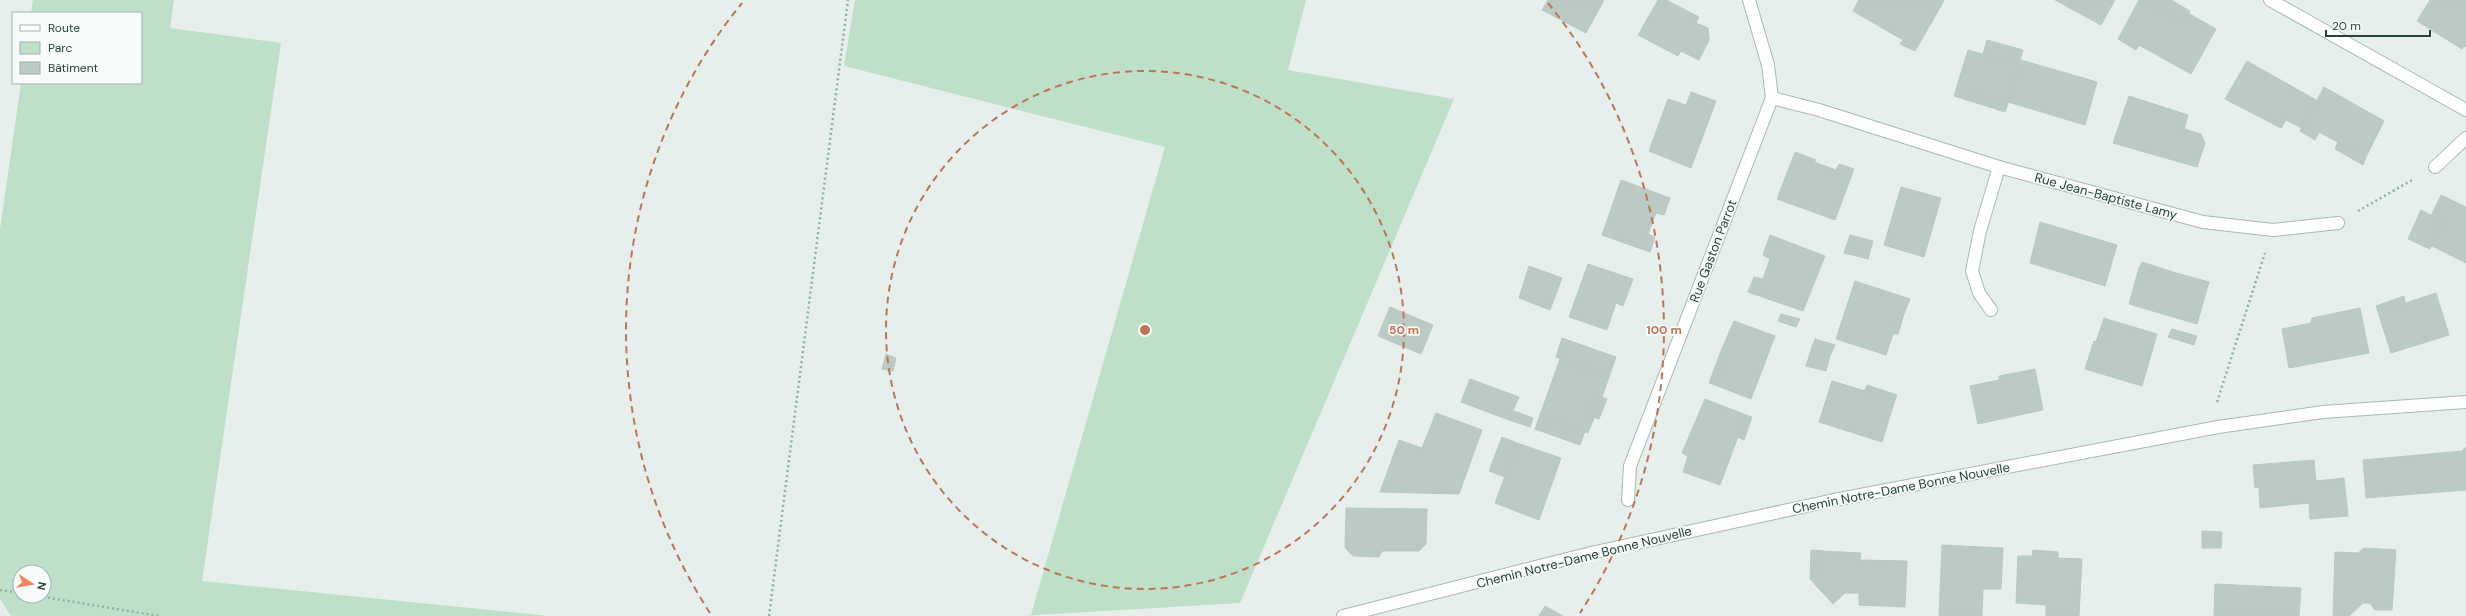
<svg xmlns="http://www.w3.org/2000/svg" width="2466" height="616" font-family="'DM Sans',sans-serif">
<rect width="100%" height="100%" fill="#e6efeb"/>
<g fill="#bfe0c8" fill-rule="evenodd">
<path d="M 33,0 L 174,0 L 170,28 L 281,43 L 202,581 L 549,616 L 11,616 L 0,599 L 0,229 L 21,83 L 141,83 L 141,13 L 31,13 ZM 20,572 L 44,572 L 44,596 L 20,596 Z"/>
<path d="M 855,0 L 1306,0 L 1288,70 L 1454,99 L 1240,603 L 1020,616 L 1031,615 L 1165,147 L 844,66 Z"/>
</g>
<g fill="#bbcac4" stroke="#b8c9c2">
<path d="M 1548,0 L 1604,0 L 1586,33 L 1542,10 Z"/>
<path d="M 1658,0 L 1666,0 L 1699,17 L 1696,23 L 1708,28 L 1709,40 L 1699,60 L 1681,51 L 1678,56 L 1638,35 Z"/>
<path d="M 1859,0 L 1943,0 L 1944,1 L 1915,51 L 1900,44 L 1903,40 L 1853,11 Z"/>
<path d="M 2055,0 L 2115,0 L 2101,25 Z"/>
<path d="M 2139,0 L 2164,0 L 2159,10 L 2182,23 L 2188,13 L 2216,29 L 2191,74 L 2139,45 L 2136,50 L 2118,39 Z"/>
<path d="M 2164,0 L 2171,0 L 2190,11 L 2182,23 L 2159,10 Z"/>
<path d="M 2430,0 L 2466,0 L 2466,47 L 2464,46 L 2462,49 L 2417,21 Z"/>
<path d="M 1987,40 L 2023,50 L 2019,64 L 1983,54 Z"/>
<path d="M 1968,50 L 2019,64 L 2007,106 L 1973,95 L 1970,101 L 1954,96 Z"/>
<path d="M 2021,60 L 2097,82 L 2085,125 L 2008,102 Z"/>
<path d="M 2247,61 L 2316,100 L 2302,128 L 2286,120 L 2281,128 L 2225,99 Z"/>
<path d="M 2324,87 L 2384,121 L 2366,157 L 2319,132 L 2315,140 L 2300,131 Z"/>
<path d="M 1691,92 L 1716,101 L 1691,168 L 1649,151 L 1668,99 L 1686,105 Z"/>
<path d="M 1973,95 L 2007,106 L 2005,112 L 1970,101 Z"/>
<path d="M 2129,96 L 2188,115 L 2184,129 L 2201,134 L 2205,143 L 2197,167 L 2113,143 Z"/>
<path d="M 2338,142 L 2366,157 L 2363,165 L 2335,149 Z"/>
<path d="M 1795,152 L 1816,160 L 1814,162 L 1836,170 L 1839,164 L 1854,169 L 1835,220 L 1777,199 Z"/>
<path d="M 1621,180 L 1670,198 L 1664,215 L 1656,213 L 1648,234 L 1655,237 L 1650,252 L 1602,235 Z"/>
<path d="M 1901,187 L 1941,198 L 1924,257 L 1884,245 Z"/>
<path d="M 2441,195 L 2466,207 L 2466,263 L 2430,245 L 2442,221 L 2431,216 Z"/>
<path d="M 2421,210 L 2442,221 L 2430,249 L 2408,239 Z"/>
<path d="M 2040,222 L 2117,245 L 2105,286 L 2030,263 Z"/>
<path d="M 1770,235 L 1825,256 L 1803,311 L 1748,292 L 1754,277 L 1763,279 L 1770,259 L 1763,255 Z"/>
<path d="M 1850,235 L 1873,241 L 1868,259 L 1844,253 Z"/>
<path d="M 2142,262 L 2176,273 L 2174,278 L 2139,268 Z"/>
<path d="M 1588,264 L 1633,279 L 1623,306 L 1616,303 L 1607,330 L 1569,317 Z"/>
<path d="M 1529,266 L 1562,278 L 1550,310 L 1519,298 Z"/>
<path d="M 2139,268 L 2174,278 L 2176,273 L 2209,282 L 2197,324 L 2129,304 Z"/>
<path d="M 1855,281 L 1910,299 L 1904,314 L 1900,313 L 1886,355 L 1836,339 Z"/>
<path d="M 2436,293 L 2449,335 L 2391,353 L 2378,312 Z"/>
<path d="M 2404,296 L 2405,303 L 2378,312 L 2376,306 Z"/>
<path d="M 1390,307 L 1433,325 L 1421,354 L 1378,336 Z"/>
<path d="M 2360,308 L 2369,353 L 2289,368 L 2282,329 L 2311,323 L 2312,318 Z"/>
<path d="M 1900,313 L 1904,314 L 1898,334 L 1892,334 Z"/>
<path d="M 1781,314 L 1800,319 L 1796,327 L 1778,321 Z"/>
<path d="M 2104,318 L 2110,320 L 2103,343 L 2096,342 Z"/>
<path d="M 2110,320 L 2157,334 L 2142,386 L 2085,369 L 2094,341 L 2103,343 Z"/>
<path d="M 1734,321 L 1775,336 L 1751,399 L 1715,385 L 1727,353 L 1721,351 Z"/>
<path d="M 2172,329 L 2197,336 L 2194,345 L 2168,337 Z"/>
<path d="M 1562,338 L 1616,357 L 1609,377 L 1556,357 Z"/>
<path d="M 1815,339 L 1835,345 L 1830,356 L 1811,350 Z"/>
<path d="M 1811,350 L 1830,356 L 1826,371 L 1806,366 Z"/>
<path d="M 1721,351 L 1727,353 L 1715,385 L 1709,383 Z"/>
<path d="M 886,354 L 896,358 L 893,371 L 882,369 Z"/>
<path d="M 1560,359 L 1609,377 L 1602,397 L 1595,394 L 1587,415 L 1594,418 L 1588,433 L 1540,415 Z"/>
<path d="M 2035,369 L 2043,410 L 1978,424 L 1970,386 L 1999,380 L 1999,376 Z"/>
<path d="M 1470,379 L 1519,397 L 1509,420 L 1461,402 Z"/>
<path d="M 1832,381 L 1895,400 L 1882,442 L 1819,422 Z"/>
<path d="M 1867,385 L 1897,395 L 1895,400 L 1864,392 Z"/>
<path d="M 1595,394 L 1607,399 L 1599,419 L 1587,415 Z"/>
<path d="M 1705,399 L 1746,415 L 1720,485 L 1683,472 L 1688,456 L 1682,453 Z"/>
<path d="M 1514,411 L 1533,418 L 1530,427 L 1509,420 Z"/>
<path d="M 1436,413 L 1482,430 L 1459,494 L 1380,492 L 1399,440 L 1422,448 Z"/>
<path d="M 1540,415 L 1585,431 L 1580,445 L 1535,429 Z"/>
<path d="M 1746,415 L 1752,417 L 1744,440 L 1738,437 Z"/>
<path d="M 1502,437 L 1517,443 L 1505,477 L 1489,471 Z"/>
<path d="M 1517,443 L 1561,458 L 1539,520 L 1495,503 Z"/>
<path d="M 2464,448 L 2466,448 L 2466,490 L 2366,498 L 2363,460 L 2463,451 Z"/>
<path d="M 2314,460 L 2316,481 L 2344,478 L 2348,516 L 2310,519 L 2309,503 L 2260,508 L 2259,487 L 2255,488 L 2253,465 Z"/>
<path d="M 1346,508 L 1427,509 L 1426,544 L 1419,551 L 1382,551 L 1379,557 L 1353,556 L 1345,548 Z"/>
<path d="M 2202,531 L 2222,532 L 2221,548 L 2202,548 Z"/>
<path d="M 1942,545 L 2003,548 L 2001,589 L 1983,589 L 1982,616 L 1939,616 Z"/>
<path d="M 2364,548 L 2396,550 L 2392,610 L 2375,610 L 2370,603 L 2363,603 L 2349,616 L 2333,616 L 2335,552 L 2358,553 Z"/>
<path d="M 1811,550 L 1823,551 L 1823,567 L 1810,579 Z"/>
<path d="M 2033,550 L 2058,552 L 2058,558 L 2082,559 L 2079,616 L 2046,616 L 2046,605 L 2016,603 L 2018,556 L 2032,556 Z"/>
<path d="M 1823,551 L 1861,553 L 1860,560 L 1907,561 L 1905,607 L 1859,605 L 1859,593 L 1845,593 L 1833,604 L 1810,579 L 1823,567 Z"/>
<path d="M 2215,584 L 2301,588 L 2299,616 L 2214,616 Z"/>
<path d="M 1545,606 L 1563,616 L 1539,616 Z"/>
</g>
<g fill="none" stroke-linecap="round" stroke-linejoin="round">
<g stroke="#a8b8b2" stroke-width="14">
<g id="street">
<path d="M 2270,0 L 2466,110"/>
<path d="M 1772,98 L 1819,110 L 1999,167 L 2203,222 L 2273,230 L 2338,223"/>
<path d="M 2435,167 L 2466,138"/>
<path d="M 1991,310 L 1979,293 L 1972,271 L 1980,231 L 1999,167"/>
<path d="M 1628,500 L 1630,466 L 1772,98 L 1768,65 L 1749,0"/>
<path d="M 1343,616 L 1591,553 L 1834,500 L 2218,427 L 2323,412 L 2466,402"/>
</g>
</g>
<g stroke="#86b3a5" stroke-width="2.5" stroke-dasharray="2 3" stroke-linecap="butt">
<path d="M 2358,211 L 2414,179"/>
<path d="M 2217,402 L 2265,253"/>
<path d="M 0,590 L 20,593"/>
<path d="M 38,596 L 159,616"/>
<path d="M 769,616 L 848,0"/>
</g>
<use href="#street" stroke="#fff" stroke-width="12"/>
</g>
<g fill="none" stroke="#c07456" stroke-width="2" stroke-dasharray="7 5">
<circle cx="1145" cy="330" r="259"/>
<path d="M710 613A519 519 0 0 1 742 3M1548 3A519 519 0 0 1 1580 613"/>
</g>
<g text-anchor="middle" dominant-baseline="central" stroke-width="3.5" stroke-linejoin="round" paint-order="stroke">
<g font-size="13" fill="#24423a" stroke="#f7fbf9">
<text transform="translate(2106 196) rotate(15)">Rue Jean-Baptiste Lamy</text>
<text transform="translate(1713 251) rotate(-69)">Rue Gaston Parrot</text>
<text transform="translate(1901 488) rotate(-11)">Chemin Notre-Dame Bonne Nouvelle</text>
<text transform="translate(1584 557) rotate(-14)">Chemin Notre-Dame Bonne Nouvelle</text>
</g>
</g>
<circle cx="1145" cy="330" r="6" fill="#c07456" stroke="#f7fbf9" stroke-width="2"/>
<g font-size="12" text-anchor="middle" font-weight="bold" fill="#c07456" stroke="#f7fbf9" stroke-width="3.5" stroke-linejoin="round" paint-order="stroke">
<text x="1404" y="334">50 m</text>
<text x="1664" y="334">100 m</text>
</g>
<rect x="12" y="12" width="130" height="72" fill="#f7fbf9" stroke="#a3b1ad"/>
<rect x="20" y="25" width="20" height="6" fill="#ffffff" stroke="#a3b1ad"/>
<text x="48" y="32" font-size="12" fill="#24423a">Route</text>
<rect x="20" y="42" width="20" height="12" fill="#bfe0c8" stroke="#a3b1ad"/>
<text x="48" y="52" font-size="12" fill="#24423a">Parc</text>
<rect x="20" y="62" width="20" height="12" fill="#bbcac4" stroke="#a3b1ad"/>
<text x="48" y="72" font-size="12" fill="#24423a">Bâtiment</text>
<g transform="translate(32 584) rotate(102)"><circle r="19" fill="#f7fbf9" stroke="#a3b1ad"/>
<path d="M0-3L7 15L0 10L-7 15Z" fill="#f4845f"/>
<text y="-6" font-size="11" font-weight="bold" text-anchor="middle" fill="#24423a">N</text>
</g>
<path d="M2326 30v6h104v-6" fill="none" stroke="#24423a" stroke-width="2"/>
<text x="2332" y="30" font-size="12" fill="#24423a" stroke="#f7fbf9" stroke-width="3" paint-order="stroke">20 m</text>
</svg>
